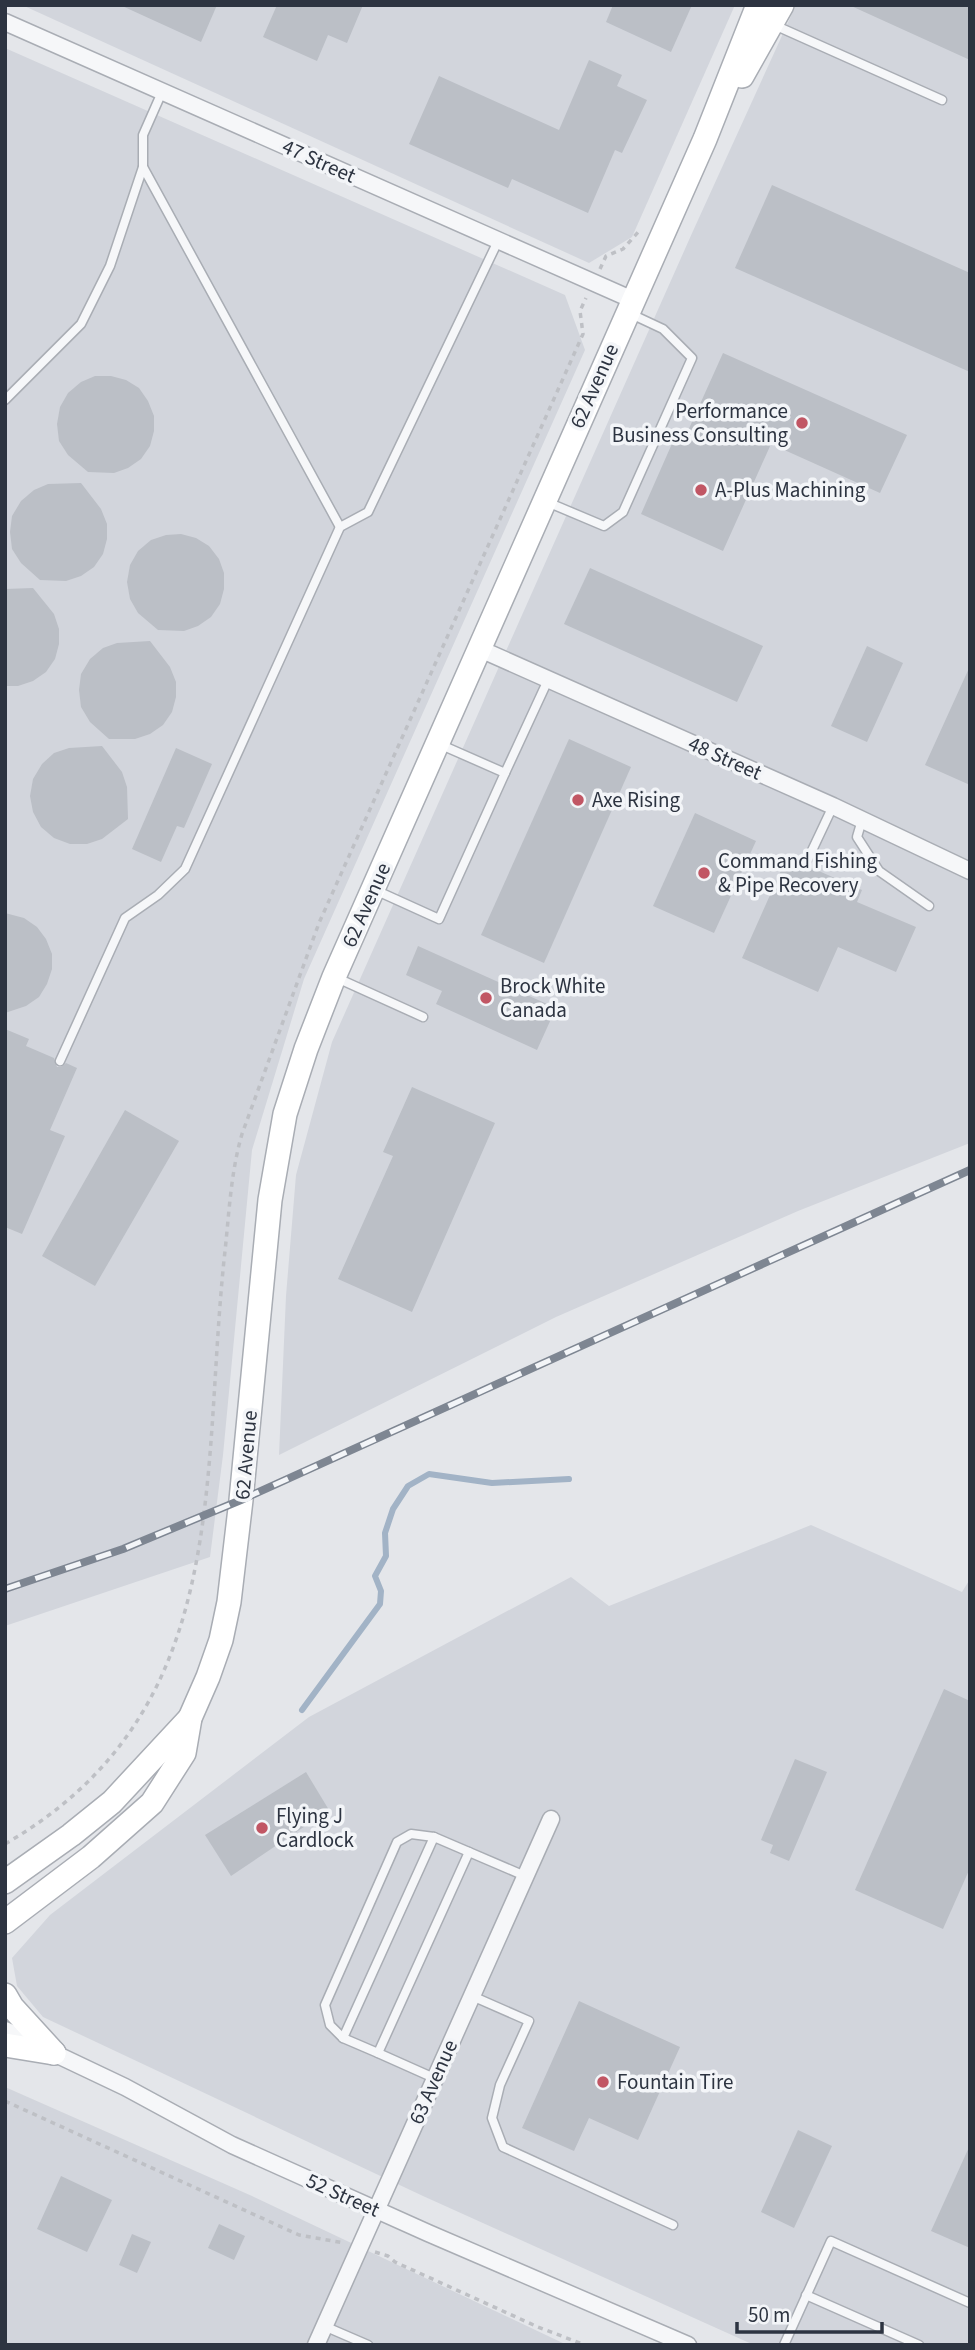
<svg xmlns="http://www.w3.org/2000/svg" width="975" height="2350" font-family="'Source Sans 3',sans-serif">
<rect width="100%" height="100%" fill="#e4e6ea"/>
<g fill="#d2d5dc">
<path d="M 22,5 L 735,5 L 632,237 L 589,263 Z"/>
<path d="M 796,5 L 970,5 L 970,1143 L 798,1211 L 556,1317 L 279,1455 L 286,1296 L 296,1175 L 332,1042 L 693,231 Z"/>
<path d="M 5,48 L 565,295 L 585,350 L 304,979 L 252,1150 L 223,1455 L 210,1557 L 5,1626 Z"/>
<path d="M 811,1525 L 962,1592 L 970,1579 L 970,2345 L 754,2345 L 423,2196 L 43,2017 L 17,1986 L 12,1958 L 50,1915 L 309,1717 L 571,1577 L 609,1606 Z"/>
<path d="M 5,2087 L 252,2196 L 567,2345 L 5,2345 Z"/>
</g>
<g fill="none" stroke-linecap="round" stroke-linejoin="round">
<path stroke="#a2b3c6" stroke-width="6" d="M 302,1710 L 380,1604 L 381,1591 L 375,1576 L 386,1556 L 385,1533 L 393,1509 L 408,1486 L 429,1474 L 492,1483 L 569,1479"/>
</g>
<g fill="#bbbfc6">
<path d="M 120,5 L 217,5 L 201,42 Z"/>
<path d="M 277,5 L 363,5 L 347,43 L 328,35 L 317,61 L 263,37 Z"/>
<path d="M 613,5 L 692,5 L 671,52 L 606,22 Z"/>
<path d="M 849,5 L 970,5 L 970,60 Z"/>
<path d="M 589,60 L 622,75 L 617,86 L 647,100 L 622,153 L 615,150 L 588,213 L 512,179 L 508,188 L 409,144 L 439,76 L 559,130 Z"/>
<path d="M 772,185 L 970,273 L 970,372 L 735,268 Z"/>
<path d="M 723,353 L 907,435 L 880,493 L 771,444 L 723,551 L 641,514 L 678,430 L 687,433 Z"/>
<path d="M 95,376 L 111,376 L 126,380 L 139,388 L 148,401 L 154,416 L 154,431 L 150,446 L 141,459 L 128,468 L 114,473 L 88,472 L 68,455 L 59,441 L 57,424 L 60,407 L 68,393 L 81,382 Z"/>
<path d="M 81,483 L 101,509 L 107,524 L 107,539 L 103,554 L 94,567 L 81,576 L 66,581 L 40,580 L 21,563 L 12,549 L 10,532 L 12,516 L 21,501 L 34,490 L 48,484 Z"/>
<path d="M 181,534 L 196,538 L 209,546 L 219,559 L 224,573 L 224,589 L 220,604 L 211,617 L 198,626 L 184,631 L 158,630 L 138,613 L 130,599 L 127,582 L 130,565 L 138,551 L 151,540 L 166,535 Z"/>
<path d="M 590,568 L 763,646 L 737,702 L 564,624 Z"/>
<path d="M 33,588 L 54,614 L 59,629 L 59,644 L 55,659 L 46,672 L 33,681 L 18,686 L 5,686 L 5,589 Z"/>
<path d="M 150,641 L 170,667 L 176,682 L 176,697 L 172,712 L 163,725 L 150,734 L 135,739 L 109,739 L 90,722 L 81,707 L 79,690 L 81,674 L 90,659 L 103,648 L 117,643 Z"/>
<path d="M 867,646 L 903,663 L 867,742 L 831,726 Z"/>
<path d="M 970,666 L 970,785 L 925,765 Z"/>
<path d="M 569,739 L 631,767 L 544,963 L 481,935 Z"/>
<path d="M 102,746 L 122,772 L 127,787 L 128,819 L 102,839 L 87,844 L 70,844 L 54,838 L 41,827 L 33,812 L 30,796 L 33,779 L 42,764 L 54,753 L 69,748 Z"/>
<path d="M 176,748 L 212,764 L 184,828 L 177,826 L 161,862 L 132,849 Z"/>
<path d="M 695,813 L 756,841 L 714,933 L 653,906 Z"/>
<path d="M 787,857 L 862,890 L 857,902 L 916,927 L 896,972 L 838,947 L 818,992 L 742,958 Z"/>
<path d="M 5,913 L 24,918 L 37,927 L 46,939 L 52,954 L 52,969 L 47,984 L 39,997 L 26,1006 L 5,1013 Z"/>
<path d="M 418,946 L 556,1008 L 537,1050 L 436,1004 L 442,991 L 406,975 Z"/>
<path d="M 5,1029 L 29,1039 L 26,1046 L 54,1058 L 57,1067 L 61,1067 L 66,1063 L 77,1068 L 50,1130 L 65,1136 L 22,1234 L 5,1227 Z"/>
<path d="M 412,1087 L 495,1123 L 412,1312 L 338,1279 L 393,1156 L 383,1152 Z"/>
<path d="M 125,1110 L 179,1141 L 95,1286 L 42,1256 Z"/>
<path d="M 944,1689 L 970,1701 L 970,1868 L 943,1929 L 855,1890 Z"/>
<path d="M 795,1759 L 827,1772 L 789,1861 L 770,1853 L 773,1845 L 761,1840 Z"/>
<path d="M 306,1772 L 329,1810 L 231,1876 L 205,1835 Z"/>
<path d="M 579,2001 L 680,2047 L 638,2140 L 589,2118 L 574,2151 L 522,2128 Z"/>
<path d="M 798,2130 L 832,2146 L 794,2228 L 761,2212 Z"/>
<path d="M 970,2145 L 970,2248 L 931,2231 Z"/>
<path d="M 61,2176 L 112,2200 L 87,2252 L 37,2229 Z"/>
<path d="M 219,2224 L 245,2236 L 234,2260 L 208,2248 Z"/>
<path d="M 132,2234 L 151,2242 L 137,2273 L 119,2265 Z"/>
</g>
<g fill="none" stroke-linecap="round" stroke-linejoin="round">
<g stroke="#a9adb4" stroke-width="11">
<g id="lane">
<path d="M 772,24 L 942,100"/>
<path d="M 162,92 L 143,135 L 143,167 L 340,527"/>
<path d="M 5,400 L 81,324 L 110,266 L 143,167"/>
<path d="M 547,502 L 604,526 L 623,512 L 692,358 L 663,329 L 631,314"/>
<path d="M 505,773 L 548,680"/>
<path d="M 862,820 L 857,837 L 879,871 L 929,906"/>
<path d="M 808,859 L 833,806"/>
<path d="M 375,890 L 439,919 L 505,773 L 439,744"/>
<path d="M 337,978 L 423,1017"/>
<path d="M 60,1061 L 125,918 L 158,895 L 185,869 L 340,527 L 368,512 L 498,241"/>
<path d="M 472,1996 L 529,2021 L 500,2085 L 492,2118 L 503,2147 L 673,2225"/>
<path d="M 343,2038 L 330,2025 L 325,2005 L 397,1842 L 411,1834 L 434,1837"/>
<path d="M 378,2053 L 343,2038 L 434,1837 L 469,1852"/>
<path d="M 434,2078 L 378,2053 L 469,1852 L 525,1876"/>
<path d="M 806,2295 L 919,2345"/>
<path d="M 324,2326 L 368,2345"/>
<path d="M 784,2345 L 831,2241 L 970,2303"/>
</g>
</g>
<g stroke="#a9adb4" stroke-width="19">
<g id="street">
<path d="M 5,22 L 633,300"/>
<path d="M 480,649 L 833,806 L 970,871"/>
<path d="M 5,2030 L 125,2087 L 232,2145 L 428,2233 L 688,2345"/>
<path d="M 316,2345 L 551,1819"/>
</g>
</g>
<g stroke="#a9adb4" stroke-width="26">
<g id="secondary">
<path d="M 742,76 L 782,5"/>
<path d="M 5,1882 L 71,1835 L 112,1802 L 190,1718"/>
<path d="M 5,1922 L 91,1857 L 152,1803 L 184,1753 L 190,1718 L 208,1677 L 221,1640 L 229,1602 L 241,1500 L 270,1200 L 285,1114 L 306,1049 L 334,977 L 373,889 L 705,139 L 758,5"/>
<path d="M 5,1995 L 12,2007 L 54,2053"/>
<path d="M 5,2045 L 54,2053"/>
</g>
</g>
<g stroke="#bec0c5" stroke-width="3.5" stroke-dasharray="5 5" stroke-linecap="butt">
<path d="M 600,269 L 606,256 L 623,249 L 640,230"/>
<path d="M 5,1844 C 232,1713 201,1485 224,1260 C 229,1218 230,1175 242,1134 L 319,923 L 583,334 L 580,311 L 586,298"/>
<path d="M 5,2101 L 299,2235 L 344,2243"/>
<path d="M 375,2252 L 388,2256 L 395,2262 L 538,2327 L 585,2345"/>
</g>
<use href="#lane" stroke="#f6f7f9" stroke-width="8"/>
<use href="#street" stroke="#f6f7f9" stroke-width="16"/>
<use href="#secondary" stroke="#fff" stroke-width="23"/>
<g stroke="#7e8692" stroke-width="8">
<path id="rail" d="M 5,1589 L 123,1549 L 241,1500 L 970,1170"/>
</g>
<use href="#rail" stroke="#f3f5f8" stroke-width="5" stroke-dasharray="16" stroke-linecap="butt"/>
</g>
<g fill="#c15664" stroke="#f3f5f8" stroke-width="2.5">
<circle cx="802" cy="423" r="7"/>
<circle cx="701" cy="490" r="7"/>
<circle cx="578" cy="800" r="7"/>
<circle cx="704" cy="873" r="7"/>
<circle cx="486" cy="998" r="7"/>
<circle cx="262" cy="1828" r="7"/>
<circle cx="603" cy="2082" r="7"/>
</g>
<g text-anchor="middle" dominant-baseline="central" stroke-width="7" stroke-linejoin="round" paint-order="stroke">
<g font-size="21" fill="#2d3441" stroke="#f3f5f8">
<text transform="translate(319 161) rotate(24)">47 Street</text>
<text transform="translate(594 386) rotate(-66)">62 Avenue</text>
<text transform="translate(725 758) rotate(24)">48 Street</text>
<text transform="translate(366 905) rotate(-66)">62 Avenue</text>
<text transform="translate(246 1455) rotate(-85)">62 Avenue</text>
<text transform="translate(433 2082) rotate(-66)">63 Avenue</text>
<text transform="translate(343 2195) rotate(24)">52 Street</text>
</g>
<g font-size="21" fill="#2d3441" stroke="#f3f5f8" text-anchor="start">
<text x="788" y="411" text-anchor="end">Performance<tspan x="788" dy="24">Business Consulting</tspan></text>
<text x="715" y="490">A-Plus Machining</text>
<text x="592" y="800">Axe Rising</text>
<text x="718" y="861">Command Fishing<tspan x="718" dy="24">&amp; Pipe Recovery</tspan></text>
<text x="500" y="986">Brock White<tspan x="500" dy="24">Canada</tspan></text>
<text x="276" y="1816">Flying J<tspan x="276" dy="24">Cardlock</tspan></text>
<text x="617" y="2082">Fountain Tire</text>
</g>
</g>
<rect width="975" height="2350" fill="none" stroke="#2d3441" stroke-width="14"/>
<path d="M737 2322v10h145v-10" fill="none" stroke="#2d3441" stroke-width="3.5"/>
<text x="748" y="2322" font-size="21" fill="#2d3441" stroke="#f3f5f8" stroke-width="5" paint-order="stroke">50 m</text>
</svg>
